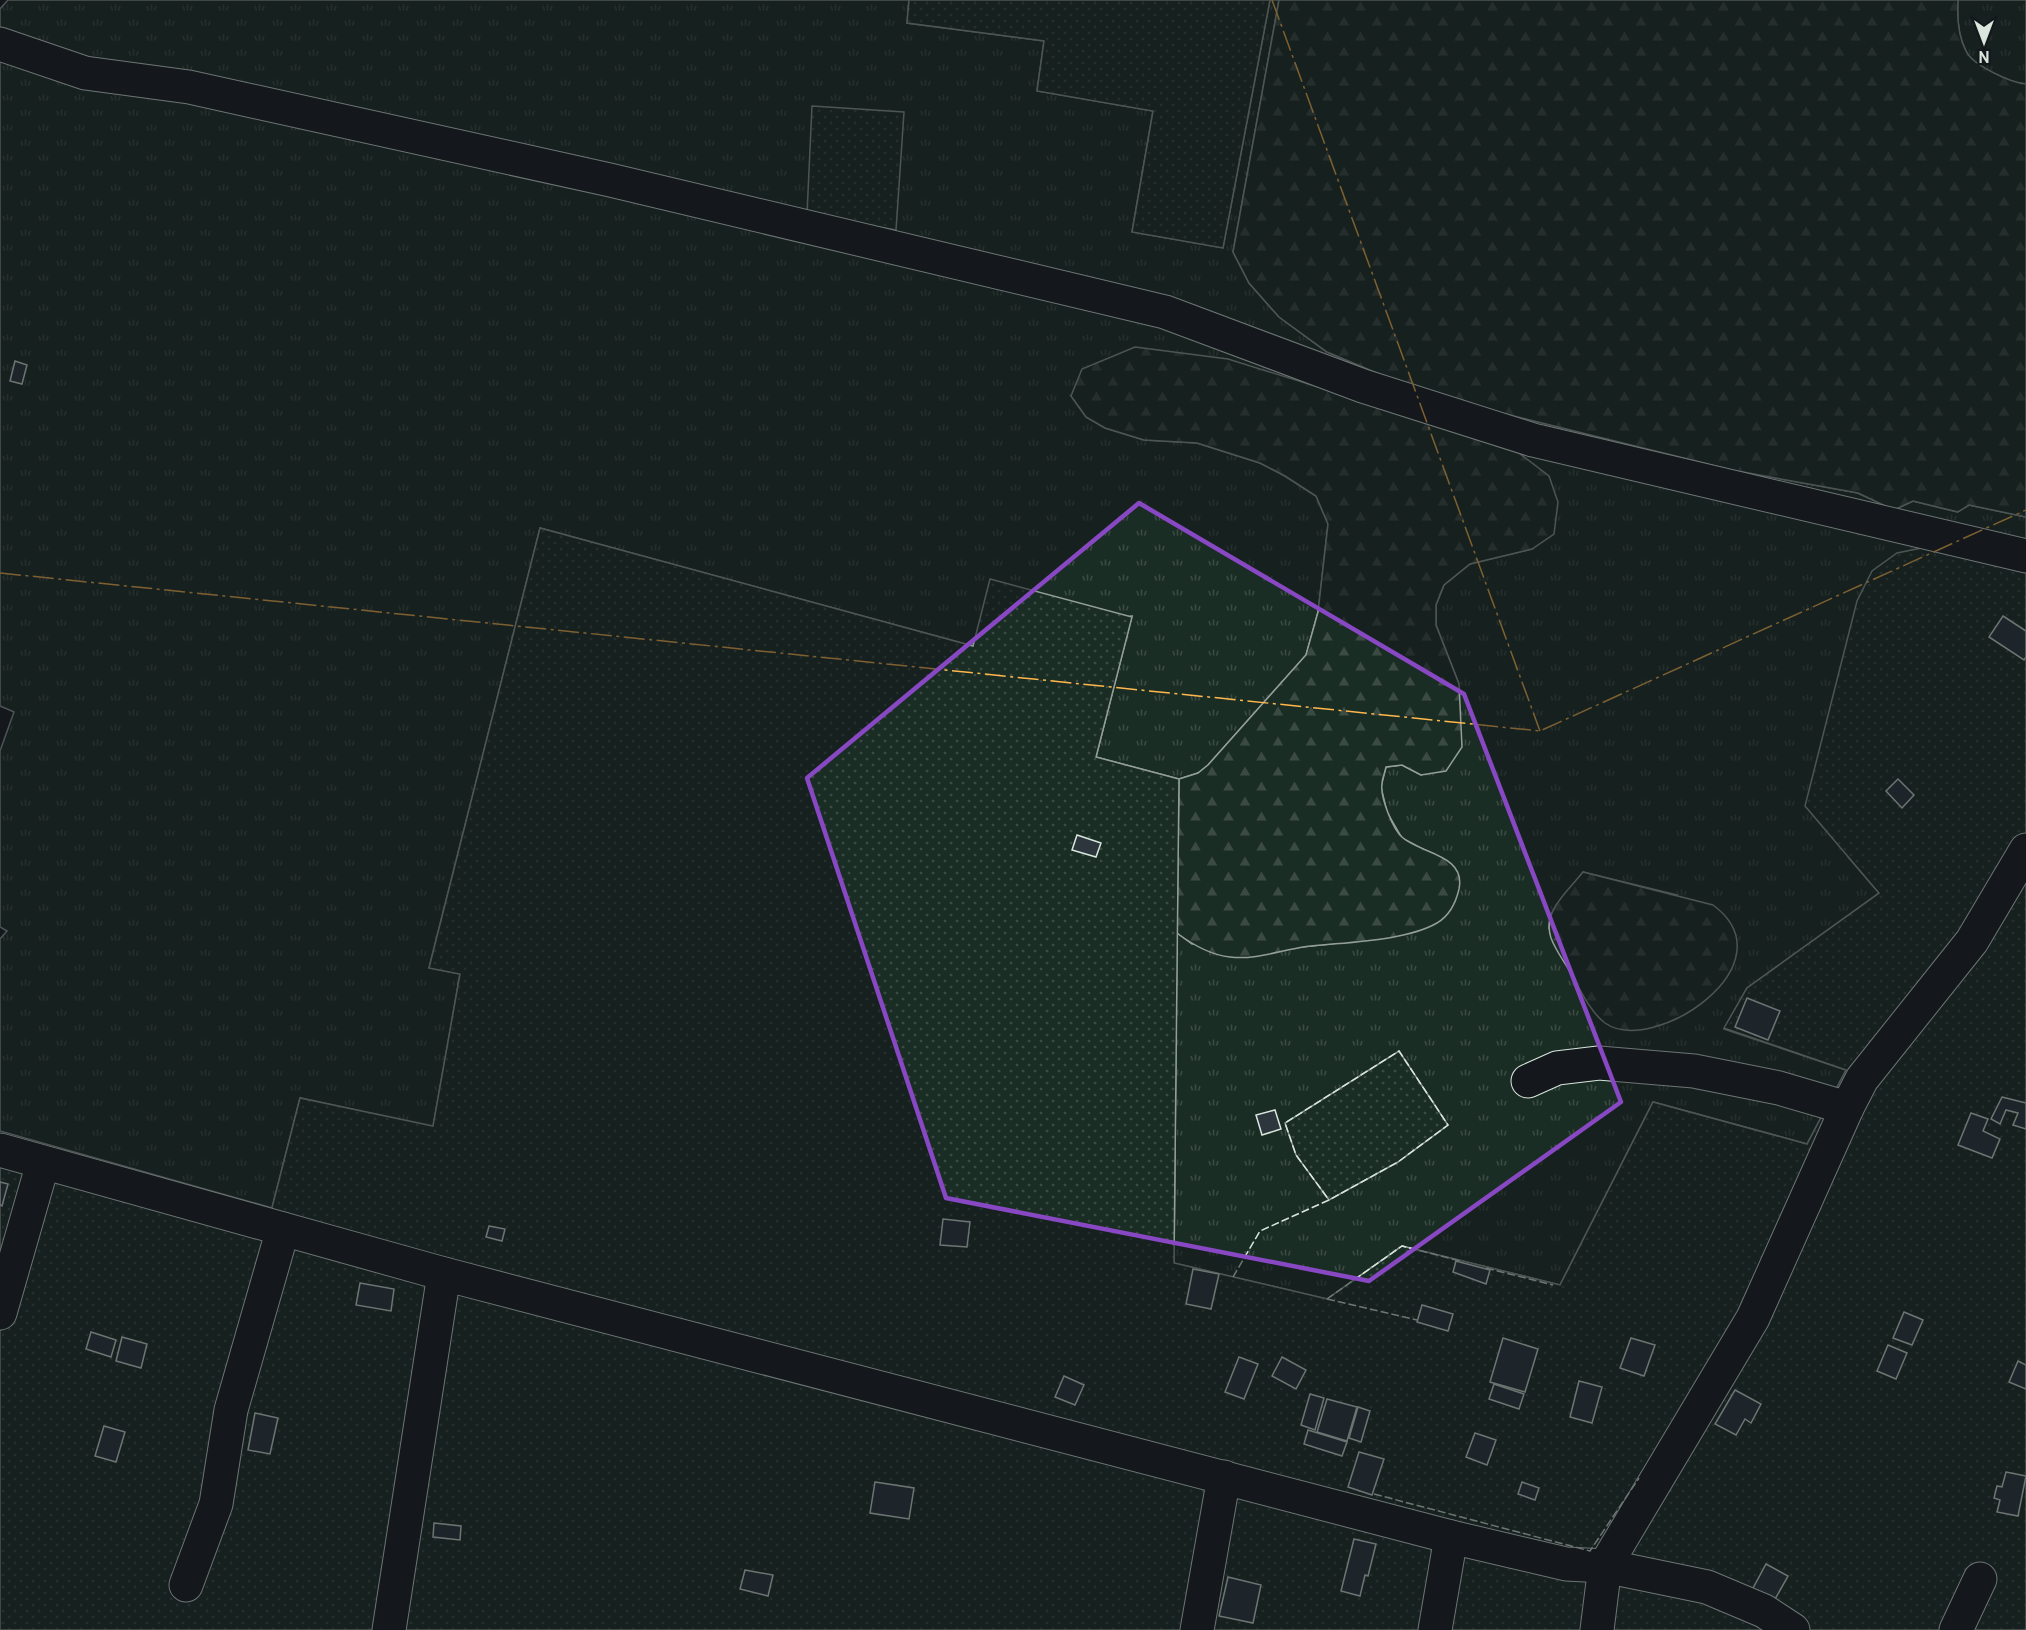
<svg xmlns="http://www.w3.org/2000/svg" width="2026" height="1630" font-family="Overpass,sans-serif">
<defs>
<pattern id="grass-tufts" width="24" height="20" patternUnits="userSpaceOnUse" patternTransform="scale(1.5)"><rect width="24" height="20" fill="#1a2d24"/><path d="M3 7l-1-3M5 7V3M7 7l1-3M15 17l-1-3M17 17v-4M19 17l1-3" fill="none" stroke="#3b4b43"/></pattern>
<pattern id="forest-firs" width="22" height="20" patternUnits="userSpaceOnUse" patternTransform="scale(1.5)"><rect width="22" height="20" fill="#1a2d24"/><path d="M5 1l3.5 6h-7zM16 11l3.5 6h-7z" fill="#3b4b43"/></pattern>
<pattern id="park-dots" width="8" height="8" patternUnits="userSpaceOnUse" patternTransform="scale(1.5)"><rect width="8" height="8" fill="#1a2d24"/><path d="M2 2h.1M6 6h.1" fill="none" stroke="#3b4b43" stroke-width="1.8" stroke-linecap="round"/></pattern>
</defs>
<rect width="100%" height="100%" fill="#14181c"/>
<g fill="url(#grass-tufts)" stroke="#939e99" stroke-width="1.5" fill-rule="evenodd">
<path d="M 8,0 L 909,0 L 907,23 L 1044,41 L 1037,91 L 1153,111 L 1132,232 L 1223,248 L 1270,0 L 1279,0 L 1233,252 L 1249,283 L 1279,317 L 1327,352 L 1429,395 L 1732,470 L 1858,493 L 1894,510 L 1913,501 L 1957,512 L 1969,505 L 2026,517 L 2026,572 L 2010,564 L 1848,857 L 1879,893 L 1747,988 L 1724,1029 L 1846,1070 L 1807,1144 L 1653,1102 L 1560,1285 L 1402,1246 L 1327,1299 L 1174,1263 L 1177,933 L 1192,944 L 1302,947 L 1367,940 L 1423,849 L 1402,838 L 1387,812 L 1381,787 L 1386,767 L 1402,765 L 1421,775 L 1459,684 L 1436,625 L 1436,605 L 1444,585 L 1470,564 L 1532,549 L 1071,396 L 1086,417 L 1105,428 L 1144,440 L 1197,443 L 1260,463 L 1285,476 L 1316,496 L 1328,524 L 1318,612 L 1306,655 L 1208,765 L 1198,773 L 1179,779 L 1096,757 L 1132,616 L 973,646 L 540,528 L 429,968 L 460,974 L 433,1127 L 300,1098 L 272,1208 L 0,1131 L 0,939 L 7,931 L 0,927 L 0,751 L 14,712 L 0,706 L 0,9 ZM 1583,872 L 1677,895 L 1593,1009 L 1552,939 L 1549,928 L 1550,915 Z"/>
<path d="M 1958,0 L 2026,0 L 2026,84 C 2011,83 1972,65 1966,51 C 1958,36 1957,16 1958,0 Z"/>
</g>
<g fill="url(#forest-firs)" stroke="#939e99" stroke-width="1.5">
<path d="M 1279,0 L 1958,0 C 1957,16 1958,36 1966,51 C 1972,65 2011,83 2026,84 L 2026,517 L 1969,505 L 1958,512 L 1913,501 L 1894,510 L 1858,493 L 1732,470 L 1429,395 L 1327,352 L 1279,317 L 1249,283 L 1233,252 Z"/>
<path d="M 1135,347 L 1228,359 L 1511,447 L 1549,476 L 1558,502 L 1554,534 L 1532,549 L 1470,564 L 1444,585 L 1436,605 L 1436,625 L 1459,684 L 1462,747 L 1446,771 L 1421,775 L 1402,765 L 1386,767 C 1385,772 1382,779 1382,784 C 1380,797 1393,830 1403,838 C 1422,854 1466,855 1459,889 C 1456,902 1449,916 1437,923 C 1404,942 1341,942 1303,947 C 1279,951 1254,960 1230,957 C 1210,955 1193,945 1177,933 L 1179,779 L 1198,773 L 1208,765 L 1306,655 L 1318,612 L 1328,524 L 1316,496 L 1285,476 L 1260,463 L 1197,443 L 1144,440 L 1105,428 L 1086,417 L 1071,396 L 1082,369 Z"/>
<path d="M 1583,872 L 1713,905 C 1793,964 1653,1057 1605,1023 C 1589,1011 1579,987 1569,970 C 1563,960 1555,949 1551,938 C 1542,911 1568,891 1583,872 Z"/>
</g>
<g fill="url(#park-dots)" stroke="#939e99" stroke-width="1.5">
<path d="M 909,0 L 1270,0 L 1223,248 L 1132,232 L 1153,111 L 1037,91 L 1044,41 L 907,23 Z"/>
<path d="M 812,106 L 904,112 L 896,230 L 807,214 Z"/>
<path d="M 540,528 L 973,646 L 990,579 L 1132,617 L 1096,757 L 1179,779 L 1174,1263 L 1327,1299 L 1402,1246 L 1560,1285 L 1653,1102 L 1807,1144 L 1846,1070 L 1724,1028 L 1747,988 L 1879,893 L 1805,806 L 1857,601 L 1872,571 L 1897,553 L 1936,545 L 2010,564 L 2026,572 L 2026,1630 L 0,1630 L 0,1165 L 264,1239 L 300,1098 L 433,1126 L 460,974 L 429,968 Z"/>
<path d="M 1399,1051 L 1448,1125 L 1398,1162 L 1329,1200 L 1296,1155 L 1285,1123 Z"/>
</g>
<g fill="#2c363c" stroke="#d8e6dc" stroke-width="1.5">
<path d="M 15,361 L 27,365 L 22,384 L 10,381 Z"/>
<path d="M 2003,616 L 2026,631 L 2026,657 L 2024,660 L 1989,637 Z"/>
<path d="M 1898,779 L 1914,795 L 1902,808 L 1886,791 Z"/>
<path d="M 1077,835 L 1101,843 L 1096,857 L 1072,850 Z"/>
<path d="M 1747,998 L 1780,1011 L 1768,1040 L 1735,1027 Z"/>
<path d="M 2002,1097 L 2026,1103 L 2026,1129 L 2013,1125 L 2018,1113 L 2006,1110 L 2000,1124 L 1991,1119 Z"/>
<path d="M 1275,1110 L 1281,1129 L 1262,1135 L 1256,1115 Z"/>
<path d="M 1971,1113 L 1988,1119 L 1983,1131 L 2000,1139 L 1992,1158 L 1958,1145 Z"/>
<path d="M 0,1182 L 8,1184 L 2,1206 L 0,1205 Z"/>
<path d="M 943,1219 L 970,1222 L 967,1247 L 940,1245 Z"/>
<path d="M 489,1226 L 505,1229 L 502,1241 L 486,1237 Z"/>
<path d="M 1456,1261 L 1490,1270 L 1486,1284 L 1453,1272 Z"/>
<path d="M 1193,1269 L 1219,1274 L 1211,1309 L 1186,1304 Z"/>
<path d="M 360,1283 L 394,1289 L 391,1311 L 356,1305 Z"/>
<path d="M 1422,1305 L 1453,1314 L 1448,1331 L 1417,1322 Z"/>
<path d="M 1904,1312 L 1923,1320 L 1912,1345 L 1893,1338 Z"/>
<path d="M 91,1332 L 116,1340 L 111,1357 L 86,1349 Z"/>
<path d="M 122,1337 L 147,1344 L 141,1368 L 116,1361 Z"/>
<path d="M 1503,1338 L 1538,1349 L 1525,1392 L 1490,1382 Z"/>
<path d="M 1631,1338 L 1655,1345 L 1644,1376 L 1620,1368 Z"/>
<path d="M 1888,1345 L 1907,1353 L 1896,1379 L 1877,1371 Z"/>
<path d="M 1239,1357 L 1258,1364 L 1244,1399 L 1225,1392 Z"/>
<path d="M 1282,1357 L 1306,1370 L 1296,1389 L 1272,1376 Z"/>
<path d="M 2018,1361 L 2026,1365 L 2026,1389 L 2009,1382 Z"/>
<path d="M 1064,1376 L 1084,1385 L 1075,1405 L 1055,1397 Z"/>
<path d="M 1579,1381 L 1602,1387 L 1592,1423 L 1570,1417 Z"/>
<path d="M 1494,1384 L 1524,1394 L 1519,1409 L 1489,1399 Z"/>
<path d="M 1735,1390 L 1761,1404 L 1751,1423 L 1745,1419 L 1736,1435 L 1715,1424 Z"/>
<path d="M 1310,1394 L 1324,1398 L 1315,1430 L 1301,1425 Z"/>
<path d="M 1327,1399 L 1357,1407 L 1347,1441 L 1317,1432 Z"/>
<path d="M 1358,1407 L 1370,1411 L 1361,1442 L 1349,1438 Z"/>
<path d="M 255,1413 L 278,1418 L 270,1454 L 248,1450 Z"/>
<path d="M 104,1426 L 125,1432 L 116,1462 L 95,1456 Z"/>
<path d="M 1308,1430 L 1347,1442 L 1342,1456 L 1304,1444 Z"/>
<path d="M 1475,1433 L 1496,1440 L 1487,1465 L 1466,1457 Z"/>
<path d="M 1359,1452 L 1384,1459 L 1372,1495 L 1348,1487 Z"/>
<path d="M 2006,1472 L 2026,1476 L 2018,1516 L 1997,1512 L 2000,1500 L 1994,1498 L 1997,1486 L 2002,1487 Z"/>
<path d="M 875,1482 L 914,1488 L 909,1519 L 870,1513 Z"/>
<path d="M 1522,1482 L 1539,1488 L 1535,1500 L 1518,1494 Z"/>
<path d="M 434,1523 L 461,1526 L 460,1540 L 433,1537 Z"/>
<path d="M 1354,1539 L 1376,1544 L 1368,1576 L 1365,1575 L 1360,1596 L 1341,1591 Z"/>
<path d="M 1766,1564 L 1788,1576 L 1774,1601 L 1752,1590 Z"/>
<path d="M 745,1570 L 773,1575 L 768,1596 L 740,1589 Z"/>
<path d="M 1228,1577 L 1261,1585 L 1253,1623 L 1219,1616 Z"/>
</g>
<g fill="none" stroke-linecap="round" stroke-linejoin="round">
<g stroke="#d8e6dc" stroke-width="35">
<g id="minor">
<path d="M 0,44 L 85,73 L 189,87 L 610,180 L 1165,312 L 1363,386 L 1533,440 L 2026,556"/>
<path d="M 1528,1081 L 1557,1068 L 1599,1063 L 1694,1071 L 1779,1088 L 1847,1108"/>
<path d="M 0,1150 L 444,1274 L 1451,1537 L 1566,1564 L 1605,1566 L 1753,1318 L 1847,1108 L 1862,1079 L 1972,941 L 2026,850"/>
<path d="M 0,1313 L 43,1163"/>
<path d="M 186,1585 L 216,1504 L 231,1410 L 283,1229"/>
<path d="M 389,1630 L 444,1274"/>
<path d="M 1197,1630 L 1224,1477"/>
<path d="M 1435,1630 L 1451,1537"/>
<path d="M 1597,1630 L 1605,1566 L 1707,1587 L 1764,1611 L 1793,1630"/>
<path d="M 1956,1630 L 1980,1579"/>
</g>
</g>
<use href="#minor" stroke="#14181c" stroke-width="33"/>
<g stroke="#d8e6dc" stroke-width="1.5" stroke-dasharray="8 3" stroke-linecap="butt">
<path d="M 1486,1268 L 1553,1285"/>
<path d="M 1233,1277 L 1260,1231 L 1329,1200 L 1398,1162 L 1448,1125 L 1399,1051 L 1285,1123 L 1296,1155 L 1329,1200"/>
<path d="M 1327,1299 L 1402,1246 L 1460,1261"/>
<path d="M 1327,1299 L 1417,1320"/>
<path d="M 1374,1494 L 1590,1551 L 1639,1478"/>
</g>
<g stroke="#ffb74d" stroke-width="1.5" stroke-dasharray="21 4.5 3 4.5" stroke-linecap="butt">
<path d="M 1272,0 L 1540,731"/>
<path d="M 0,573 L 1540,731 L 2026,510"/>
</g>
</g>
<path d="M0 0H2026V1630H0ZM 1139,503 L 1464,694 L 1621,1102 L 1369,1281 L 946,1198 L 807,778 Z" fill="#14181c" fill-opacity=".55" fill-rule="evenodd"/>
<path fill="none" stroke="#8948c3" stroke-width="4.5" stroke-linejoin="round" d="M 1139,503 L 1464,694 L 1621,1102 L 1369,1281 L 946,1198 L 807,778 Z"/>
<g transform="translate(1984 42) rotate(180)" stroke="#14181c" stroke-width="4.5" paint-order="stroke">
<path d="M0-4.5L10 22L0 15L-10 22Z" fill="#d8e6dc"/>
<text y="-9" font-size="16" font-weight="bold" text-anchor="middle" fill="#d8e6dc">N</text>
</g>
</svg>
